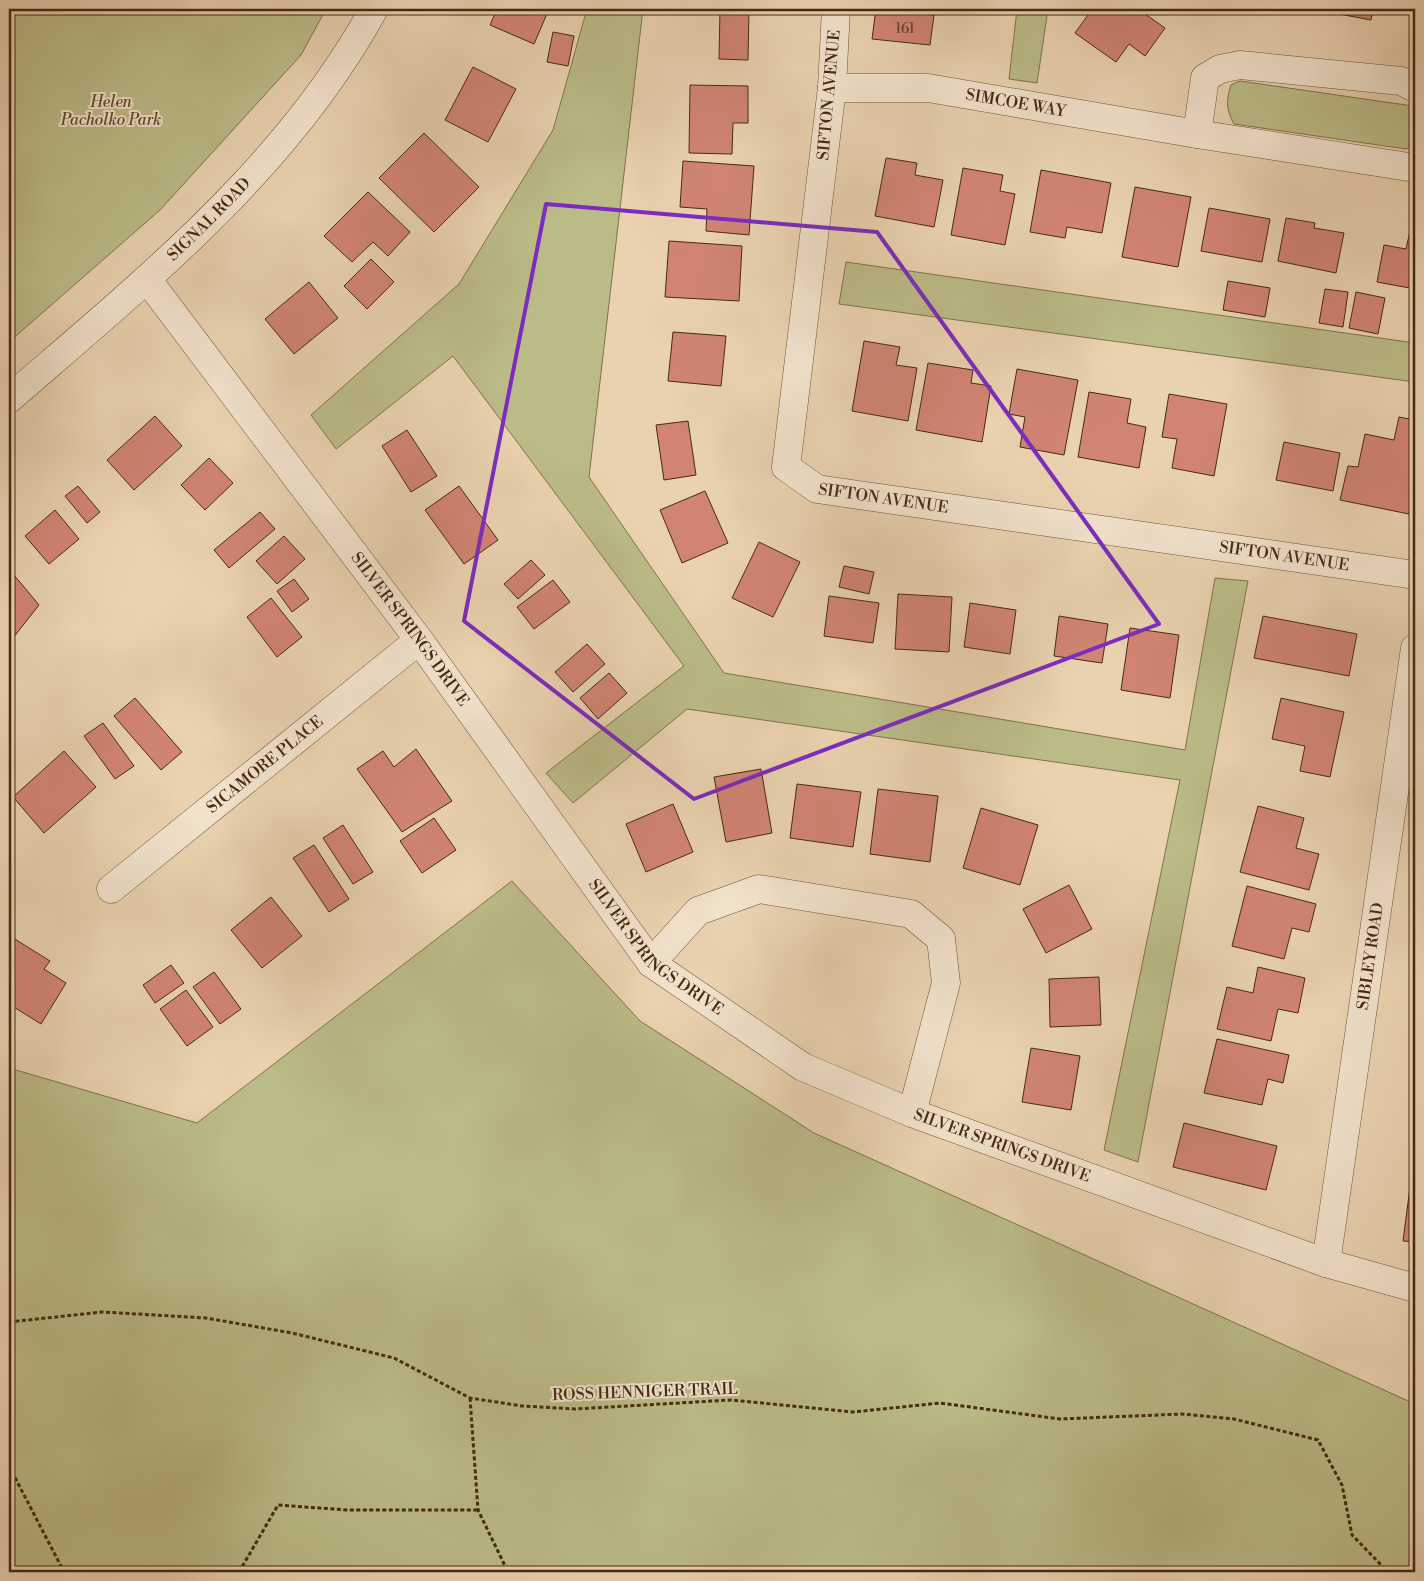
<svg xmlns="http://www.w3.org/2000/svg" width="1424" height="1581" font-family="'Libre Bodoni',serif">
<rect width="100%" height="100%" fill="#ead2b0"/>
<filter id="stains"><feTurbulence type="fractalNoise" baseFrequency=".004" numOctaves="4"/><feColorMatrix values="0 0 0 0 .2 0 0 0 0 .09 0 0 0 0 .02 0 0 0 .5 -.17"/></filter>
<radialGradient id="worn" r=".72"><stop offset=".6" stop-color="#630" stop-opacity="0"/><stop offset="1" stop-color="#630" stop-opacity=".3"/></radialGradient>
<g fill="#bb8" stroke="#80724c">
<path d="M 9,9 L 326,9 L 301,55 L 160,210 L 9,342 Z"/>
<path d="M 587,9 L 643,9 L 589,477 L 724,673 L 1185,750 L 1215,578 L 1248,581 L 1138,1162 L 1104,1150 L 1180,780 L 687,709 L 573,803 L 546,773 L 684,666 L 453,356 L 336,449 L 311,415 L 459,284 L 553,130 Z"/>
<path d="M 1017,9 L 1048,9 L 1037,83 L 1009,79 Z"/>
<path d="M 1240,81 L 1413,106 L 1415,108 L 1415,144 L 1406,149 L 1234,124 C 1226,110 1226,100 1231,85 Z"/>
<path d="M 846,262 L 1415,343 L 1415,382 L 839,304 Z"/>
<path d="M 512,881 L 640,1021 L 814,1133 L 1415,1404 L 1415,1572 L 9,1572 L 9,1068 L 197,1123 Z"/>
</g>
<g fill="#d18473" stroke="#462a11">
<path d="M 497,9 L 549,9 L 534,44 L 490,25 Z"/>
<path d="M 720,9 L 749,9 L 748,60 L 719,59 Z"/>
<path d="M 876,9 L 934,15 L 930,45 L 872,39 Z"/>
<path d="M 885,9 L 935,9 L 934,15 Z"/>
<path d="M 1086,9 L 1138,9 L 1165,28 L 1145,56 L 1129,44 L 1116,62 L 1075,33 L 1088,15 L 1084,12 Z"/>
<path d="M 1301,9 L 1322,9 L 1321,12 Z"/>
<path d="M 1340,9 L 1373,9 L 1371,20 L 1339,14 Z"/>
<path d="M 553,32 L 574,36 L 568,66 L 547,62 Z"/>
<path d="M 473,67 L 516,89 L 488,142 L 445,120 Z"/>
<path d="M 690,85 L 748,86 L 748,123 L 733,123 L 732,154 L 689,153 Z"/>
<path d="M 424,133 L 479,187 L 434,232 L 379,178 Z"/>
<path d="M 886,158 L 917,163 L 915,175 L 943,180 L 934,227 L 875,216 Z"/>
<path d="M 683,161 L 754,166 L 749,235 L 706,231 L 707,209 L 680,207 Z"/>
<path d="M 963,168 L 1003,175 L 1000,191 L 1015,194 L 1005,245 L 951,235 Z"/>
<path d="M 1041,170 L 1111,183 L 1102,233 L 1067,227 L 1065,238 L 1030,232 Z"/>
<path d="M 1135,187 L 1191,197 L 1178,267 L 1122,257 Z"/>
<path d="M 368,192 L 410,232 L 388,256 L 373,242 L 352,262 L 324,236 Z"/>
<path d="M 1209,208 L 1270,219 L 1262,262 L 1201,251 Z"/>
<path d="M 1286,218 L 1315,223 L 1314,228 L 1344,233 L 1336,273 L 1278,261 Z"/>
<path d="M 1410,231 L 1415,233 L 1415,289 L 1377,282 L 1384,245 L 1406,249 Z"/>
<path d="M 669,241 L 742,246 L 739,301 L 665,297 Z"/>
<path d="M 371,259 L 394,282 L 367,309 L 344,286 Z"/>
<path d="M 1228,281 L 1270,288 L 1265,317 L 1223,310 Z"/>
<path d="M 309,282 L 338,318 L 294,354 L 265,319 Z"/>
<path d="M 1325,289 L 1348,292 L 1343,327 L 1319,323 Z"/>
<path d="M 1356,292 L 1385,298 L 1378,334 L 1349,328 Z"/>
<path d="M 673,332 L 726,336 L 721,386 L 668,381 Z"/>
<path d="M 864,341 L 900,347 L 896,365 L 917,368 L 908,421 L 852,411 Z"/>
<path d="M 928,363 L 973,370 L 971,383 L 991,386 L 982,442 L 916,430 Z"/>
<path d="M 1017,369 L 1078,380 L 1064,455 L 1020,447 L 1025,417 L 1009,414 Z"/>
<path d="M 1089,392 L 1131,399 L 1127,423 L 1146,427 L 1139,468 L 1078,457 Z"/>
<path d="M 1169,394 L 1227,404 L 1214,476 L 1172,468 L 1177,439 L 1162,437 Z"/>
<path d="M 155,416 L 182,446 L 134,490 L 107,460 Z"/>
<path d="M 1399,417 L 1415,420 L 1415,485 L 1409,514 L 1340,500 L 1348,466 L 1358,467 L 1365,434 L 1394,440 Z"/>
<path d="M 688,421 L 696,475 L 664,480 L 656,425 Z"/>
<path d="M 407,430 L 437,476 L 411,492 L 382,446 Z"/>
<path d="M 1284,442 L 1340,453 L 1333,491 L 1276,480 Z"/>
<path d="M 209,458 L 233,483 L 205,510 L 181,485 Z"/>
<path d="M 78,486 L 100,512 L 87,523 L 65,496 Z"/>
<path d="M 459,486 L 498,540 L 464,564 L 425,510 Z"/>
<path d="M 705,491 L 728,543 L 682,563 L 660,510 Z"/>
<path d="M 55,510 L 79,539 L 49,564 L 25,536 Z"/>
<path d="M 260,512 L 275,529 L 229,568 L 214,550 Z"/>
<path d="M 284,536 L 305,559 L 277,584 L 256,561 Z"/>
<path d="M 759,542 L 800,562 L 773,617 L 732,598 Z"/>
<path d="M 531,560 L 545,575 L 518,599 L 504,584 Z"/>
<path d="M 844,566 L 874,572 L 869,594 L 839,587 Z"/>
<path d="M 9,569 L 39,605 L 9,643 Z"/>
<path d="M 294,579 L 309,599 L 292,612 L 277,591 Z"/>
<path d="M 553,580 L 570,602 L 534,629 L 517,607 Z"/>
<path d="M 898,594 L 952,597 L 949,652 L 895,649 Z"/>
<path d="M 829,596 L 879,603 L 873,643 L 824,636 Z"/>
<path d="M 271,598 L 302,637 L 277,657 L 247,617 Z"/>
<path d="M 970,603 L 1016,610 L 1010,654 L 964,647 Z"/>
<path d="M 1059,616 L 1108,624 L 1102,663 L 1054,656 Z"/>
<path d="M 1263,616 L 1357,634 L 1349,676 L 1254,658 Z"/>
<path d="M 1130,628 L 1179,635 L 1170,698 L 1121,690 Z"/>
<path d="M 587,644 L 605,664 L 573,692 L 555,672 Z"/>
<path d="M 609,673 L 627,693 L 598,719 L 580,698 Z"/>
<path d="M 135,698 L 182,752 L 161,770 L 114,716 Z"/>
<path d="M 1281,698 L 1344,712 L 1330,777 L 1300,771 L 1305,746 L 1272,739 Z"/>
<path d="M 103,723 L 134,766 L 115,779 L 84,736 Z"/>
<path d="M 416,749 L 452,801 L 402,832 L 357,769 L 383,751 L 394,767 Z"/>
<path d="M 64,751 L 96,787 L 44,833 L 13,797 Z"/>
<path d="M 761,769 L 772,833 L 726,842 L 714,777 Z"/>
<path d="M 797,784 L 861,792 L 853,847 L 790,838 Z"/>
<path d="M 878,789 L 938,796 L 930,862 L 870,854 Z"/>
<path d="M 673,804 L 693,852 L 646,872 L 626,824 Z"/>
<path d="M 1258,806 L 1304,818 L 1296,848 L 1319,854 L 1309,890 L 1240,872 Z"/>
<path d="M 981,808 L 1038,825 L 1020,885 L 963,868 Z"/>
<path d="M 434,818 L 456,850 L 422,873 L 400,841 Z"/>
<path d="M 343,825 L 373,872 L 353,884 L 323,838 Z"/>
<path d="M 314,845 L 349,899 L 329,912 L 293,858 Z"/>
<path d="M 1069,885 L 1092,929 L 1046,953 L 1023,909 Z"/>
<path d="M 1247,886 L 1316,904 L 1309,932 L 1292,928 L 1284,959 L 1232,946 Z"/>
<path d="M 271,897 L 302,936 L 262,968 L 231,930 Z"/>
<path d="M 10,936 L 50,961 L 44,969 L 66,983 L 41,1024 L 9,1004 Z"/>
<path d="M 171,965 L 184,983 L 155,1003 L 143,985 Z"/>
<path d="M 1258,967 L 1305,978 L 1298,1013 L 1278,1009 L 1271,1041 L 1217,1029 L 1227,987 L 1253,993 Z"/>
<path d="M 214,972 L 241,1009 L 220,1024 L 193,987 Z"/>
<path d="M 1099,977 L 1101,1025 L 1050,1027 L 1049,979 Z"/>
<path d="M 186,990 L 213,1027 L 187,1046 L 160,1009 Z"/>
<path d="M 1217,1039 L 1289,1055 L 1283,1083 L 1268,1079 L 1262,1105 L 1204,1093 Z"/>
<path d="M 1031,1048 L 1080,1056 L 1071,1110 L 1022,1102 Z"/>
<path d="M 1184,1123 L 1277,1146 L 1266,1190 L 1173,1167 Z"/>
<path d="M 1412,1172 L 1415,1173 L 1415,1242 L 1403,1241 Z"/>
</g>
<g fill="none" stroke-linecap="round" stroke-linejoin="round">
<g stroke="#6f5439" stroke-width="29">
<g id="minor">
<path id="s1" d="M 836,9 L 832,88 L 786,467 L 817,489 L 1415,575"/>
<path id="s2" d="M 832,88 L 928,88 L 1197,134 L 1415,168"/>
<path d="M 1197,134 L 1205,78 L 1220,69 L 1240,65 L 1401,81 L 1415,88"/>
<path id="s3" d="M 147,279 L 419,640 L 651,963 L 803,1067 L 912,1113 L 1326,1263 L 1415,1288"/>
<path id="s4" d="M 9,399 C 144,282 287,168 374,9"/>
<path id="s5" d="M 111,889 L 419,640"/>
<path d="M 651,963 L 698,911 L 759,889 L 911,914 L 941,939 L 946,983 L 912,1113"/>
<path id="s6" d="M 1326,1263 L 1415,648"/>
</g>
</g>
<g stroke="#462a11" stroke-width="3" stroke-dasharray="4 2.5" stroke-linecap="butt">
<path d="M 9,1322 L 102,1312 L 206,1318 L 292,1333 L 394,1358 L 470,1398 L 522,1406 L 575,1409 L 731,1400 L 853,1412 L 940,1403 L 1060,1419 L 1182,1414 L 1234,1419 L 1318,1440 L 1342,1485 L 1352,1535 L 1388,1572"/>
<path d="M 470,1398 L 478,1510 L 508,1572"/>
<path d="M 9,1466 L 64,1572"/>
<path d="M 239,1572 L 278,1505 L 347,1510 L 478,1510"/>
</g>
<use href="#minor" stroke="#f1e2cc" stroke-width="28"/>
</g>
<path fill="none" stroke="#7b2cbf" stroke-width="4" stroke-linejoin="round" d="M 546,204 L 877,232 L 1159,624 L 694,799 L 464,621 Z"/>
<g text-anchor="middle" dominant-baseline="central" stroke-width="4" stroke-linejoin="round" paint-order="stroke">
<g font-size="14" fill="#69402a">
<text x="905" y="29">161</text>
</g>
<g font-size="16" fill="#462a11" stroke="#f1e2cc">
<text transform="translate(829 95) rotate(-85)">SIFTON AVENUE</text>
<text stroke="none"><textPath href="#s2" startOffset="185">SIMCOE WAY</textPath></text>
<text stroke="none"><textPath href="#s4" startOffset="269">SIGNAL ROAD</textPath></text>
<text stroke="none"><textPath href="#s1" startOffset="566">SIFTON AVENUE</textPath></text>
<text stroke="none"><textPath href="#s1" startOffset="971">SIFTON AVENUE</textPath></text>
<text stroke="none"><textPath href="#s3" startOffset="438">SILVER SPRINGS DRIVE</textPath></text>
<text stroke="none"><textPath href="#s5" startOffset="198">SICAMORE PLACE</textPath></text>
<text stroke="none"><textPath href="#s3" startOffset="842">SILVER SPRINGS DRIVE</textPath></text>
<text stroke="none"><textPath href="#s6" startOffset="310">SIBLEY ROAD</textPath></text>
<text stroke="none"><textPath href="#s3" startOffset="1248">SILVER SPRINGS DRIVE</textPath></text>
<text transform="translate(645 1392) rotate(-2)">ROSS HENNIGER TRAIL</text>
</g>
<g font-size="16" font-style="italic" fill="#5d4729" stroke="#f1e2cc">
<text x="111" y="102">Helen<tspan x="111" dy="18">Pacholko Park</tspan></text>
</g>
</g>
<rect width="1424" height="1581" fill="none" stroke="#ead2b0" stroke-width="30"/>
<rect x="10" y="10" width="1404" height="1561" fill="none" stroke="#462a11" stroke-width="2.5"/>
<rect x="15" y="15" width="1394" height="1551" fill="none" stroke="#462a11"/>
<rect width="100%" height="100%" filter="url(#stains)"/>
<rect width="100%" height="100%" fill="url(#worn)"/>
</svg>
